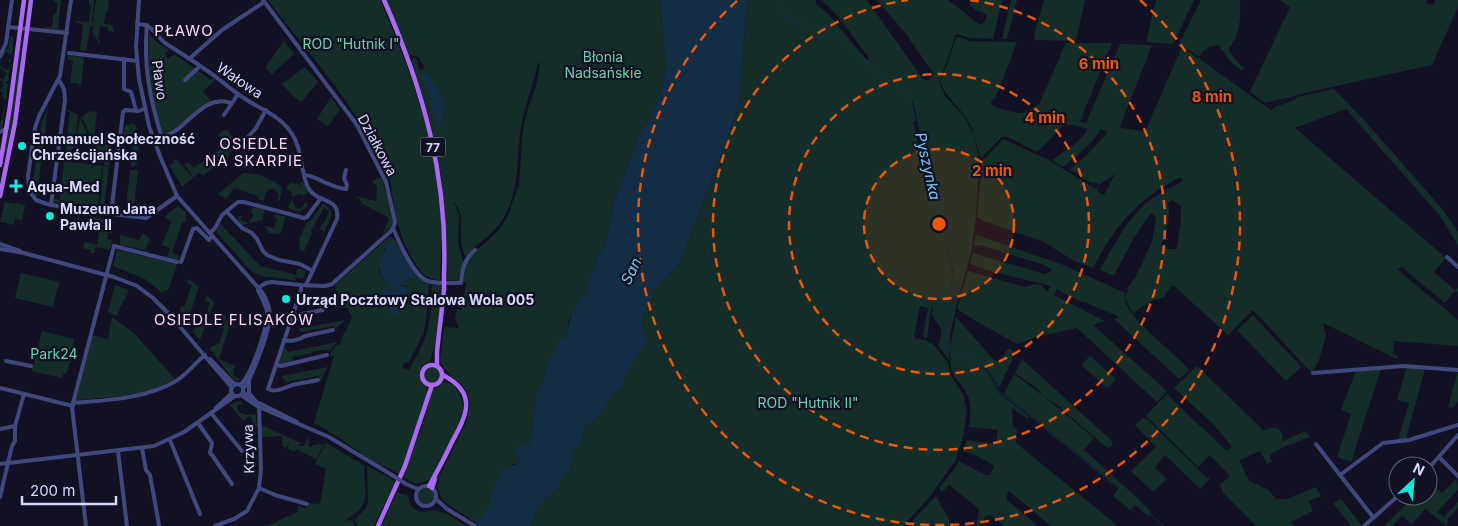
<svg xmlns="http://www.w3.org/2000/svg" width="1458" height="526" font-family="Inter,sans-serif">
<rect width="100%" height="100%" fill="#111123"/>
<g fill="#152d28" fill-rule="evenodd">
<path d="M 54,0 L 61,0 L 58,29 L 65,29 L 64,30 L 46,29 L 44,27 L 44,26 L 51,28 L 52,26 L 53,25 L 53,14 L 56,14 L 58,4 L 53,1 Z"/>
<path d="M 89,0 L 94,0 L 92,22 L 93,23 L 96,0 L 109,0 L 108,11 L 106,11 L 104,24 L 113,25 L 112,28 L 114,28 L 114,32 L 108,31 L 108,27 L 100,26 L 98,40 L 100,41 L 100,45 L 92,31 L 93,26 L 91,25 L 86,51 L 80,50 L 83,24 L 76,23 L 77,21 L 89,22 L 91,5 L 89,5 Z"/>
<path d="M 268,0 L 380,0 C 409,65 433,132 440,204 C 442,229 441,254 440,280 C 426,279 421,273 414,261 C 402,241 398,228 394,205 C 392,195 392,184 388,175 C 361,110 310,56 268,0 Z"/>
<path d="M 386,0 L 660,0 L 666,71 L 659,99 L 647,122 L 641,130 L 632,154 L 613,205 L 606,244 L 596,258 L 595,267 L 587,283 L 587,293 L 569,320 L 565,338 L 546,366 L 545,378 L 535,395 L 534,418 L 529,445 L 512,453 L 520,461 L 517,464 L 512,464 L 490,495 L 489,506 L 477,523 L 452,507 L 442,499 L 438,488 L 439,477 L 465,425 L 470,406 L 468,395 L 462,385 L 452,377 L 442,365 L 440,360 L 444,327 L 459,328 L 455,318 L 457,309 L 462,310 L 466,282 L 462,282 C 463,275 464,266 468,260 C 472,253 479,248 485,243 C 496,234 505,223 511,209 L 510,209 L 519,185 L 522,138 L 524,124 L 528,108 L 536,86 L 540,63 L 538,63 C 534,83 526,102 522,122 C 515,158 522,185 503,219 C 494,235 477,242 466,257 C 454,239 469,217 453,201 L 459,215 L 458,243 L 463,261 L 458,281 L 447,280 C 446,231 445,182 433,134 C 428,110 419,86 412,63 L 412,59 L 415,58 L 418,61 L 418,66 L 420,71 L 425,68 L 418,57 L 409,55 Z"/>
<path d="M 747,0 L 816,0 L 816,4 L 828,14 L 866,59 L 869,60 L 869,58 C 854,39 840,15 821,0 L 867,0 L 923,79 L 928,80 L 934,74 L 906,34 L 877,0 L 948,0 L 980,25 L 984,23 L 987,16 L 986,14 L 976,10 L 970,5 L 972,0 L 1002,0 L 993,39 L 970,38 L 956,34 L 939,83 L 945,96 L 964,116 L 975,137 L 979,161 L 976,215 L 971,253 L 958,299 L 950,334 L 950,353 L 947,353 L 949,354 L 949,360 L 938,346 C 945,329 940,328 932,315 L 933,308 L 931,308 L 927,338 L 925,338 L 923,336 L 928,308 L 920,306 L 914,336 L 915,338 L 925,340 L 933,344 L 948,363 L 951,376 L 963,394 L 967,411 L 963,437 L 955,461 L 928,499 L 903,526 L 531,526 L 536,512 L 540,505 L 549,495 L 558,490 L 563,476 L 570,470 L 574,452 L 581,443 L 585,425 L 592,423 C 595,418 600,415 603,410 C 610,400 611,394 622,387 L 625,377 L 647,338 L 643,329 L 642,319 L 658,285 L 680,263 L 739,106 ZM 913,100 L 932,182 L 932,183 L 927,180 L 925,175 L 913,121 L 916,121 L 912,101 ZM 937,205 L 953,271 L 944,353 L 952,272 Z"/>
<path d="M 1011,0 L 1017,0 L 1007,39 L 1002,39 Z"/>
<path d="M 1044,0 L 1085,0 L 1076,41 L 1034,40 L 1035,32 Z"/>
<path d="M 1156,0 L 1194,0 L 1173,44 L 1146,42 Z"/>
<path d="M 1201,0 L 1240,0 C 1241,16 1240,36 1229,48 C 1232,57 1237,62 1244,68 L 1242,71 L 1231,62 L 1219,46 C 1212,44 1202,50 1199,57 L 1191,51 L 1178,46 Z"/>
<path d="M 1280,0 L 1426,0 L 1426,3 L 1433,5 L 1435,0 L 1458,0 L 1458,7 L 1432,65 L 1349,83 L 1265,103 L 1250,92 L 1290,7 Z"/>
<path d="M 149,33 L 157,42 L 169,50 L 165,54 L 168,59 L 174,54 L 211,80 L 214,77 L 216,79 L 203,91 L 211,101 C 194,110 182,127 164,134 C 150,109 147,62 149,33 Z"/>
<path d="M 8,36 L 13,37 L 14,38 L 8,81 L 6,81 L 6,84 L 8,84 L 2,130 L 0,130 L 0,124 L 6,101 L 2,95 L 3,93 L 0,90 L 4,86 L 3,84 L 4,82 L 0,80 L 0,78 L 3,80 L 7,73 L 0,68 L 0,66 L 6,70 L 8,70 L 10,63 L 8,62 L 12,55 L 6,52 L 1,61 L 0,59 L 5,50 L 8,49 L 10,39 Z"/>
<path d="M 957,36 L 970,41 L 1017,42 L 995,99 L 992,100 L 991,104 L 995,107 L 1017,113 L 1023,113 L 1039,104 L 1066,43 L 1112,43 L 1080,121 L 1086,123 L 1120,44 L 1152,45 L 1120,126 L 1121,128 L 1137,130 L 1145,132 L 1181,49 L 1191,53 L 1271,110 C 1278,103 1290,105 1297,97 L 1332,89 L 1335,90 L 1364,120 L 1444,211 L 1458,232 L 1458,245 L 1440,216 L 1346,109 L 1295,128 L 1446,258 L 1434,272 L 1455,290 L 1458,288 L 1458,292 L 1455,291 L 1445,303 L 1402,267 L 1397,269 L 1458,320 L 1458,346 L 1394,341 L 1393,354 L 1398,356 L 1397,359 L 1323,323 L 1326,336 L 1319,360 L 1312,372 L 1304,365 L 1253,310 L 1228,335 L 1173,285 L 1169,289 L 1164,297 L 1152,301 L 1136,311 L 1134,314 L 1130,308 L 1125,297 L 1128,290 L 1128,287 L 1136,276 L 1152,242 L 1156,217 L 1152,214 L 1150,214 L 1132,241 L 1114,276 L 1100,270 C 1113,247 1126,221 1146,203 C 1157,194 1171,188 1183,181 L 1181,177 C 1139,197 1114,227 1093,268 L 1074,261 L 1044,242 L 984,221 L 977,217 L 982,161 L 1003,139 L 1049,160 L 1094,188 L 1098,188 L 1097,191 L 1104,195 L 1115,174 L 1099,185 L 1097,183 L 1092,183 L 1080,177 L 1077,173 L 1069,170 L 1087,155 L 1108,132 L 1101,129 L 1091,143 L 1063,167 L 1052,160 C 1065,151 1080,143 1088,129 L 1074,125 L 1064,125 L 1037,152 L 1008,137 L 1002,137 L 980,159 C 977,143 974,128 964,115 C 955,103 947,97 940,83 ZM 1172,200 L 1181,206 L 1181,221 L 1177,246 L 1176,249 L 1170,249 L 1161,246 C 1166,233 1171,216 1168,203 Z"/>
<path d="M 21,39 L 22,39 L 18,86 L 8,151 L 5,151 Z"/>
<path d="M 284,41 L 294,54 L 272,74 L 265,68 Z"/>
<path d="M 68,56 L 84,57 L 81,86 L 78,83 L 70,83 L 73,60 L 68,60 Z"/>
<path d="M 305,67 L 318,82 L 301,102 L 293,96 L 282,84 Z"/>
<path d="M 331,97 L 340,110 L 328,126 L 317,119 Z"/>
<path d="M 48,107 L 37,196 C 31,193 32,187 33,181 L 42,121 Z"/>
<path d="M 66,109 L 78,115 L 75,144 L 70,153 L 71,157 L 74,159 L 81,157 L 76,161 L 65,159 L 70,112 L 66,111 Z"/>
<path d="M 90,111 L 97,112 L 94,139 L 100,140 L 101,137 L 112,138 L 109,166 L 105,165 L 103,162 L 82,118 L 80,118 Z"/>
<path d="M 80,118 L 91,142 L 87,143 L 87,147 L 76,141 Z"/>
<path d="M 131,123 L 134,124 C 138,128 136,132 135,137 L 139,144 L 137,164 L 132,167 L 131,166 L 133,144 L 124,142 L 123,139 L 124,126 L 126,126 L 126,124 L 131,125 Z"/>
<path d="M 227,130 C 236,139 234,149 227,159 L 226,157 L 203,176 L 200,173 L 197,174 L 194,178 L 184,164 L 189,163 L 194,168 L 221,149 L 217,144 L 222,140 L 218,135 L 223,131 Z"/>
<path d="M 88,151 L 96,151 L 102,163 L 83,161 L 84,158 L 86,158 L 84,155 Z"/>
<path d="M 173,159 L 178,161 L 193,178 L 182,187 L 169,165 L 174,163 Z"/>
<path d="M 64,161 L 102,166 L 98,206 L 94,206 L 93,209 L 74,205 L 74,206 L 71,206 L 70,202 L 67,202 L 66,205 L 54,202 L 54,199 L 60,200 Z"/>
<path d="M 103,166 L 109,167 L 104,206 L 110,207 L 109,211 L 103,209 L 103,211 L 100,210 L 100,209 Z"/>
<path d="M 130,170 L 138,170 L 134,209 L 137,210 L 136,215 L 127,214 L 126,210 L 119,209 L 119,208 L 126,208 Z"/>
<path d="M 243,173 C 260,173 268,178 282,187 L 280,200 L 277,201 L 279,194 L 274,189 L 268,190 L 265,194 L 264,201 L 257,199 L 258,196 L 234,188 L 226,199 L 218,194 Z"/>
<path d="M 382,177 L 393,223 L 390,228 L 383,234 L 383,233 L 389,219 L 388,217 L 361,203 L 360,199 L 355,196 L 376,201 L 377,187 L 372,181 Z"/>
<path d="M 303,181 L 308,192 L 304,196 L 299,194 L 294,196 L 292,201 L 297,209 L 303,207 L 305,202 L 304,202 L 306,202 L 308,206 L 300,212 L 290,209 L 288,207 L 293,197 L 291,195 L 292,192 L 288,190 L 286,187 L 293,182 L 294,184 L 297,183 L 302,189 L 300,184 Z"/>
<path d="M 5,202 L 25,205 L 22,220 L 15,219 L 14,225 L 0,222 Z"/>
<path d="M 323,204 C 338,211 329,220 324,232 L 320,229 L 322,223 L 324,224 L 329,211 L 324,208 L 311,231 L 312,233 L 304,251 L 301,250 L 300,251 L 299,240 L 307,222 L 310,221 Z"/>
<path d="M 178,206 L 186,213 L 186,221 L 182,223 L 172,253 L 180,256 L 178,260 L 167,257 L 170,248 L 162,245 L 171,222 L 165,217 L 167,214 Z"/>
<path d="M 253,207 L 265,210 L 262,220 L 242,225 L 238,220 L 239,219 L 237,216 L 242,216 L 241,220 L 249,223 L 254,214 L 251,213 Z"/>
<path d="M 275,214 L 286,217 L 281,232 L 279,234 L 269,233 L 265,226 L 273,228 L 278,219 L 274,217 Z"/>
<path d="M 90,217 L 113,220 L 112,233 L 108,233 L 107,239 L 112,240 L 110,250 L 96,247 L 96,245 L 94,253 L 91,253 L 91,250 L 83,248 L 85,242 L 97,245 L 99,232 L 93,230 L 94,222 L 89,220 Z"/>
<path d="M 220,223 L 260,266 L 294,274 L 295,276 L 298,268 L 306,271 L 303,279 L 295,277 L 296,281 L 272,277 L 265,277 L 252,272 L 217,233 L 217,229 Z"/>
<path d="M 143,233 L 150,239 L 145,250 L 120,245 L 120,235 L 139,240 Z"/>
<path d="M 976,235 L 1061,264 L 1125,293 C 1118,313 1177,353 1189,370 L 1179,379 L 1114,319 L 1119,317 L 1118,316 L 1071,297 L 1057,289 L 1054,295 L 1105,321 L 1093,325 L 1167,391 L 1157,402 L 1077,328 L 1036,337 L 1017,344 L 974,320 L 957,309 L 968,271 L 1025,287 L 1035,284 L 1041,285 L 1047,291 L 1051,286 L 993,272 L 970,264 L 973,253 L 1045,274 L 1051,271 L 1051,269 L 1044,265 L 980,245 L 974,245 Z"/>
<path d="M 391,237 L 394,239 C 403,254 412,278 429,284 L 427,311 L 424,332 L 409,362 L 404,363 L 402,368 L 409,370 C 415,359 422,347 426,335 C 432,319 431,301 432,285 L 441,285 C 440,310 438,338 430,362 L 423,365 L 419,371 C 420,377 423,377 425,382 C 428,388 427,394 426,400 L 401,475 L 375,461 L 391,473 C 365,457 341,437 314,423 L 334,356 L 330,357 L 330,354 L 337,344 L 338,345 L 341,344 C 341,333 350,327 352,317 L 347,308 L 340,307 L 335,285 L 388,238 ZM 388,246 L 399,248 L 404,261 L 409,267 L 411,279 L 409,279 L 398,285 L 408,286 L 408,289 L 402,306 L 397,314 L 389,309 L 386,301 L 388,289 L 390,291 L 395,287 L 384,281 L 378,269 L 384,250 Z"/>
<path d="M 117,250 L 176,264 L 177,265 L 168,290 L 161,292 L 145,279 L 113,266 Z"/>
<path d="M 21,273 L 59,282 L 53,307 L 15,298 Z"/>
<path d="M 188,279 L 199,287 L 187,322 L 180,316 L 181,306 L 184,307 L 192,285 L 187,283 Z"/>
<path d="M 115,285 L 129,290 L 116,316 L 108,312 Z"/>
<path d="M 207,295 L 214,303 L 200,340 L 192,331 L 198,325 L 202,326 L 210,303 L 205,300 Z"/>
<path d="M 221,312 L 226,317 L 223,325 L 224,325 L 227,318 L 235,327 L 233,328 L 227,326 L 229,327 L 219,359 L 232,365 L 235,365 L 233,372 L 234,376 L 241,379 L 237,381 L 233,379 L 210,349 L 212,346 L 215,346 L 216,343 L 219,344 L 224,329 L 216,325 Z"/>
<path d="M 1253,315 L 1301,367 L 1286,381 L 1237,330 Z"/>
<path d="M 112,317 L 134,333 L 175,379 L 147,392 L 124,396 L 77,400 L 76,399 L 93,335 L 108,339 Z"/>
<path d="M 956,317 L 994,360 L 998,362 L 1009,348 L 1015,353 L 999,388 L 987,369 L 979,366 L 986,371 L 999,393 L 1029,417 L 1028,419 L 1012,408 L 1013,426 L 1017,429 L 1016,443 L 1118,526 L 1051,526 L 1009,491 L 1008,492 L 1006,499 L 1038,526 L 1005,526 L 991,515 L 986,516 L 979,526 L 976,526 L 979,509 L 949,485 L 942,492 L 940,490 L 940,487 L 955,468 L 959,461 L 985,475 L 989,475 L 994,467 L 992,464 C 984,460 971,452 963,452 L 967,440 L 995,444 L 996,442 L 998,430 L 969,427 C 971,413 972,399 963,387 C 959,382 954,377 952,371 C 947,357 953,331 956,317 Z"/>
<path d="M 345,320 L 335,329 L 334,326 L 302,332 L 297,329 Z"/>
<path d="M 42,331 L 74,339 L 70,363 L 66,374 L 63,373 L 62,378 L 32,371 Z"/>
<path d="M 337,342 L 329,352 L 328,350 L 313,351 L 312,353 L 292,357 L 294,363 L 281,366 L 279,364 L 285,346 L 288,352 Z"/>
<path d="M 1090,356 L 1116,379 L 1107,388 L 1081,365 Z"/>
<path d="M 1022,359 L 1111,440 L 1113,444 L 1110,448 L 1106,447 L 1056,404 L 1043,396 L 1038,389 L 1015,373 Z"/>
<path d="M 1197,366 L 1264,431 C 1273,425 1284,427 1282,440 L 1283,441 L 1305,431 L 1310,437 L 1286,446 L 1271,454 L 1270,456 L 1272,462 L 1267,464 L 1260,451 L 1239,460 L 1249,481 L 1261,486 L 1265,489 L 1267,488 L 1276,499 L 1287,499 L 1316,487 L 1321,496 L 1309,501 L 1313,511 L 1291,522 L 1294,526 L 1256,526 L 1223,493 L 1220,485 L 1230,476 L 1210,455 L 1198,467 L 1146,416 L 1167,394 L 1187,414 L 1227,451 L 1232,446 L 1213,424 L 1174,388 Z"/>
<path d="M 328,367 L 320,382 L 318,376 L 286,382 L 281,376 Z"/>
<path d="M 1407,367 L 1425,369 L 1406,438 L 1398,440 L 1409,403 L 1397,400 Z"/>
<circle cx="432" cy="375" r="8"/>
<path d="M 1381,369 L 1351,462 L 1337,457 L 1351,414 L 1341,410 L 1356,371 Z"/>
<path d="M 1458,371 L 1458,402 L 1453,408 L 1448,407 Z"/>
<path d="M 1014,374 C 1042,394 1068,416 1094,438 L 1084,450 L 1134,495 L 1151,512 L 1149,517 L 1135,505 L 1130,510 L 1113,496 L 1119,488 L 1004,394 Z"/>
<path d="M 443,382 C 448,382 453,384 456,389 C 460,394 463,401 463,407 C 463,424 439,463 431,480 L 429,479 L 426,481 L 416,484 L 403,477 L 422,427 L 432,390 Z"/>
<path d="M 237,401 L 243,403 L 242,405 L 240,404 L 237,406 L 237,408 L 239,412 L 247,415 L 251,414 L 256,415 L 257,426 L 255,427 L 250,416 L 243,421 L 230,405 Z"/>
<path d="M 1143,418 L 1147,419 L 1207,478 L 1208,477 L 1210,478 L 1200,489 L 1165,455 L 1158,463 L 1155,468 L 1167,479 L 1153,492 L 1131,471 L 1156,447 L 1135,425 Z"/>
<path d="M 261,425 L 303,444 L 298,444 L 298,446 L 304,446 L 308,437 L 309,441 L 308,446 L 312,447 L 313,445 L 316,445 L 316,444 L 324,445 L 316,459 L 296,449 L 295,452 L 287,449 L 290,441 L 286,448 L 282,446 L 282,436 L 262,437 Z"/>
<path d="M 326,443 L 365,466 C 362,492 375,502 347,519 L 348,521 L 352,520 L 355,526 L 267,526 L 297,512 L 299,505 L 304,508 L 309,506 L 309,503 L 320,504 L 326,469 L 315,464 Z"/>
<path d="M 367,466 L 388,477 L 395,482 L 374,526 L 357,526 L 355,520 L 366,508 L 368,503 Z"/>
<path d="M 1457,478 L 1458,490 L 1437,512 L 1444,517 L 1458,502 L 1458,508 L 1448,518 L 1447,526 L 1425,509 L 1412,524 L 1402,516 L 1392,526 L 1384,526 L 1414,496 L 1428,496 L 1428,480 L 1442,493 Z"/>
<circle cx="426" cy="496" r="8"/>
<path d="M 397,492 L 408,496 L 410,504 L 416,510 L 424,512 L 435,510 L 447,514 L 467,526 L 389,526 L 394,515 L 388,526 L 381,526 Z"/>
<path d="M 935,497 L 937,497 C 939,505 945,511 948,517 C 949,520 949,523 949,526 L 931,525 L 930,526 L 908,526 Z"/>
<path d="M 1341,499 L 1362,526 L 1351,526 L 1333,503 Z"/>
</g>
<g fill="#132d45">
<path d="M 660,0 L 747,0 L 739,106 L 680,263 L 658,285 L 642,319 L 643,329 L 648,338 L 625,377 L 622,387 C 611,394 610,400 603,410 C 600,415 595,418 592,423 L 585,425 L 581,443 L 574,452 L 570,470 L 563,476 L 558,490 L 549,495 L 540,505 L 536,512 L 531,526 L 474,526 L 489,506 L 490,495 L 505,467 L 517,464 L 520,461 L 512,452 L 520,446 L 529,445 L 534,418 L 535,395 L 545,378 L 546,366 L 560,340 L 565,338 C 569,322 573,310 582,297 L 585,296 L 587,293 L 587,283 L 595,267 L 596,258 L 606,244 L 613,205 L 632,154 L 641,130 L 647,122 L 659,99 L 666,71 Z"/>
<path d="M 423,71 L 427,75 L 429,75 L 444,103 L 441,128 L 439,130 L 437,127 L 422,74 Z"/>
<path d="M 393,242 L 399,248 L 414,275 L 414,278 L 409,279 L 399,285 L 408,287 L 408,289 L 396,318 L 394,318 L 383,296 L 383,289 L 386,287 L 390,291 L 395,287 C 389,286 386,284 383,278 C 374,261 380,258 390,243 Z"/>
</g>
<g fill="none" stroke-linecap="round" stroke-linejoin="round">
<g stroke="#132d45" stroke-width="1">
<path d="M 777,0 L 783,14 L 787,20 L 808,25"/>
<path d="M 812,26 L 829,30 L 913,100 L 952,272 L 944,353 L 948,353"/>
<path d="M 952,354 L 968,357 L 986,370 L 1000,392 L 1164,526"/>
</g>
<g stroke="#41487d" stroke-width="4">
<path d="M 71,0 L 60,76 L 39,116 L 35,128 L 28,176 L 29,190 L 36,200 L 47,204 L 79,210 L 146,218 L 177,196"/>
<path d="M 139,0 L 136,47 L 139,79 L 149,126 L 160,156 L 177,196 L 262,292 C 266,298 269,306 270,314 C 270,330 253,376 243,389"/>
<path d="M 137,24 C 153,24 154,34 165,43 C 182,54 200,65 216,77 C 225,84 234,92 244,98 C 261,110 280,115 292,134 C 303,150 300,174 309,189 C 318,204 340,196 337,219 L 306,285"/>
<path d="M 147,25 C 143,65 150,100 162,138"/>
<path d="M 8,27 L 67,33"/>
<path d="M 69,53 L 137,61"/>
<path d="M 0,56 L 6,43 L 12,0"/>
<path d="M 124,59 L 124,89 L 131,92 L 136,110"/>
<path d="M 189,59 L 222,30 L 264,2"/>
<path d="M 185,80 L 200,66"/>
<path d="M 224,115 L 238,94"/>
<path d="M 0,132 L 7,128"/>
<path d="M 154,142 C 162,138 171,134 178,129 C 193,117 209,95 231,103"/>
<path d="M 241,145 L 256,128 L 266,110"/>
<path d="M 305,175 C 319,177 331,188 346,189 L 347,185 L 344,178 L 346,170"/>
<path d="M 51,205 L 65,100 L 64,89 L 59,80"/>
<path d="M 227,212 L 242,228 L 252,233 L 257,239 L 263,251 L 267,255 L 279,260 L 300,264 L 313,271"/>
<path d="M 111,214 L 123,112 L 126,110 L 139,111 L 144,109"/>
<path d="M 393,228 C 399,242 413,276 428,281 C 438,284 450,283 461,283 C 462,270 464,259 475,250"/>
<path d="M 210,233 L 215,228 L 222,215 L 238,202 L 244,202 L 304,218 L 307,217 L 321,198"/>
<path d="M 0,244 L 20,251"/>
<path d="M 0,249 L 24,253 L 114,277 L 137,286 L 153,298 L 170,315 L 232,388"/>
<path d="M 1447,257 L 1458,267"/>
<path d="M 181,262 L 193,229 L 197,228 L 209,240 L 212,236"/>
<path d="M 301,285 L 301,290 L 268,389 C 276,393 284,388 292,385 C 300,383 310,382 318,380"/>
<path d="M 258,288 L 266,283 L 271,282 L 301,285 L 325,286 L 332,284 L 391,231 L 394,226 L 395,222 L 386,182 L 357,125 L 263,0"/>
<path d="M 293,314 L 297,315 L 323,310"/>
<path d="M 284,340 C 290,342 300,340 305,336 L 333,330"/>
<path d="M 210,359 L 235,385"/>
<path d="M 6,361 L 31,366"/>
<path d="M 276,365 L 281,366 L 327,355"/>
<path d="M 1313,373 L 1404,366 L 1458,370"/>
<circle cx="237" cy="390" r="6"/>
<path d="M 240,385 C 251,376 268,327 267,312 C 266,304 261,298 258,290"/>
<path d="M 0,388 L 73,406"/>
<path d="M 243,392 L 252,400"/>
<path d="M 241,395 L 259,407 L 329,437 L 392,475"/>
<path d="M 73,403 C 108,400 145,399 176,381 C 187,374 195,363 205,355"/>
<path d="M 259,403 L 297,422"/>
<path d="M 216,408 L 232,393"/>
<path d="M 211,413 L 242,451"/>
<path d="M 198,423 L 212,443 L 210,453 L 212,455 L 232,484"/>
<path d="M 0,429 L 15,426"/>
<path d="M 170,440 L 200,514"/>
<path d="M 1316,444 L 1340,475"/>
<path d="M 142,448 L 146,470 L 150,475 L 159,525"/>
<path d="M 118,451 L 127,526"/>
<path d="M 1439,457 L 1458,476"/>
<path d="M 0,464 L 154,446 L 184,432 L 235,396"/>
<path d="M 1428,469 L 1458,435"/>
<path d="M 406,484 L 418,489"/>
<circle cx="426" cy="496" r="10"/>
<path d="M 259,488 L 275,495 L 307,504"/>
<path d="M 0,497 L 12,446 L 15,441 L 15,426 L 24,394"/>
<path d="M 436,499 L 447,509 L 475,526"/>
<path d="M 1373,517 L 1340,475 L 1383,443 L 1409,440 L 1458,425"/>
<path d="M 86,526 L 72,407 L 114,246 L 177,262"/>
<path d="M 215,526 L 234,519 L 247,511 L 259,488 L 261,469 L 259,405 L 249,393 L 249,381"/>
<path d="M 1364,526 L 1398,496"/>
</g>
<g stroke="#a96aef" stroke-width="4.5">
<path d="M 384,0 C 423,88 448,177 444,275"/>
<path d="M 0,165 L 10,106 L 24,0"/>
<path d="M 0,196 L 15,123 L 31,0"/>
<circle cx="432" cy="375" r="10"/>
<path d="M 437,366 L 437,351 L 444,290"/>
<path d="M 429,486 C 437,472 444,459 451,444 C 466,416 479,394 443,375"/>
<path d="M 432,488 L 435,479"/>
<path d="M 378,526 L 405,466 L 432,385"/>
</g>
<path stroke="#41487d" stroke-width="4" d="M 392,475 L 406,484"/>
<path stroke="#a96aef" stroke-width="4.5" d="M 444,290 L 444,275"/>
</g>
<circle cx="939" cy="224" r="75" fill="#e8590c" fill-opacity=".12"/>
<g fill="none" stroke="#e8590c" stroke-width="2.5" stroke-dasharray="9 6">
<circle cx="939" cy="224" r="75"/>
<circle cx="939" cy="224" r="150"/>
<path d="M970 0A226 226 0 1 1 908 0"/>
<path d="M1140 0A301 301 0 1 1 738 0"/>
</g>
<g fill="#18e6db" stroke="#111123" stroke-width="2">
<circle cx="22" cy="146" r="5"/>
<path d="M13.5 178.5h5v5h5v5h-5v5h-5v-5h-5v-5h5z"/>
<circle cx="50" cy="216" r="5"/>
<circle cx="286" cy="299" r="5"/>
</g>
<g text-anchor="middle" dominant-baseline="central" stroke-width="4.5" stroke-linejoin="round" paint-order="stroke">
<rect fill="#111123" stroke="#9c9dba" stroke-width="1" x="420.5" y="137.5" width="25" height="19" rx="4"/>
<g font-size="12" font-weight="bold" fill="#d7d9fb">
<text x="433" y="147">77</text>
</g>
<g font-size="14" fill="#6bd3a9" stroke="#111123">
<text x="351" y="43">ROD "Hutnik I"</text>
<text x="603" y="56">Błonia<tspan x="603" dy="16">Nadsańskie</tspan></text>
<text x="54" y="353">Park24</text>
<text x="808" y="402">ROD "Hutnik II"</text>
</g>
<g font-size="14" fill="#d7d9fb" stroke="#111123">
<text transform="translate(160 80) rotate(82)">Pławo</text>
<text transform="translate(240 80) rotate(34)">Wałowa</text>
<text transform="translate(378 145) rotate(62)">Działkowa</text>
<text transform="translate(248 449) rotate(-92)">Krzywa</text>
</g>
<g font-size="14" font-weight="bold" fill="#d7d9fb" stroke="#111123" text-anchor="start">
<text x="32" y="138">Emmanuel Społeczność<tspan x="32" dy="16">Chrześcijańska</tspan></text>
<text x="27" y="186">Aqua-Med</text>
<text x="60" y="208">Muzeum Jana<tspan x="60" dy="16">Pawła II</tspan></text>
<text x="296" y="299">Urząd Pocztowy Stalowa Wola 005</text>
</g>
<g font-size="15" letter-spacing="1" fill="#fbd9f4" stroke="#111123">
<text x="184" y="30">PŁAWO</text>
<text x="254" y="143">OSIEDLE<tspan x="254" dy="17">NA SKARPIE</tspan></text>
<text x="234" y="319">OSIEDLE FLISAKÓW</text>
</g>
<g font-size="15" font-style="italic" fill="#70c8f0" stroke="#111123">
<text transform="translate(928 166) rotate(77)">Pyszynka</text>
<text transform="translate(631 271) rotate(-64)">San</text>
</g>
</g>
<circle cx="939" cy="224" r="8" fill="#e8590c" stroke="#111123" stroke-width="2.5"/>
<g font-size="15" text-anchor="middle" font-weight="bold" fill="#e8590c" stroke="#111123" stroke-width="4.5" stroke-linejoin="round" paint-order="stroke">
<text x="1099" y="69">6 min</text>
<text x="1212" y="102">8 min</text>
<text x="1045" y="123">4 min</text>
<text x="992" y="176">2 min</text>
</g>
<g transform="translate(1413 481) rotate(26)"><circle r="24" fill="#111123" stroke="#606179"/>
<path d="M0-4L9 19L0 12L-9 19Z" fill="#18e6db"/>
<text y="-8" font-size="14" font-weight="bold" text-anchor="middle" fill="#d7d9fb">N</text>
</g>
<path d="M22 496v8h94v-8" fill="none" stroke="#d7d9fb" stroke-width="2.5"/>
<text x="30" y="496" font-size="15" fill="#d7d9fb" stroke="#111123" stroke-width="4" paint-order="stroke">200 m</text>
</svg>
